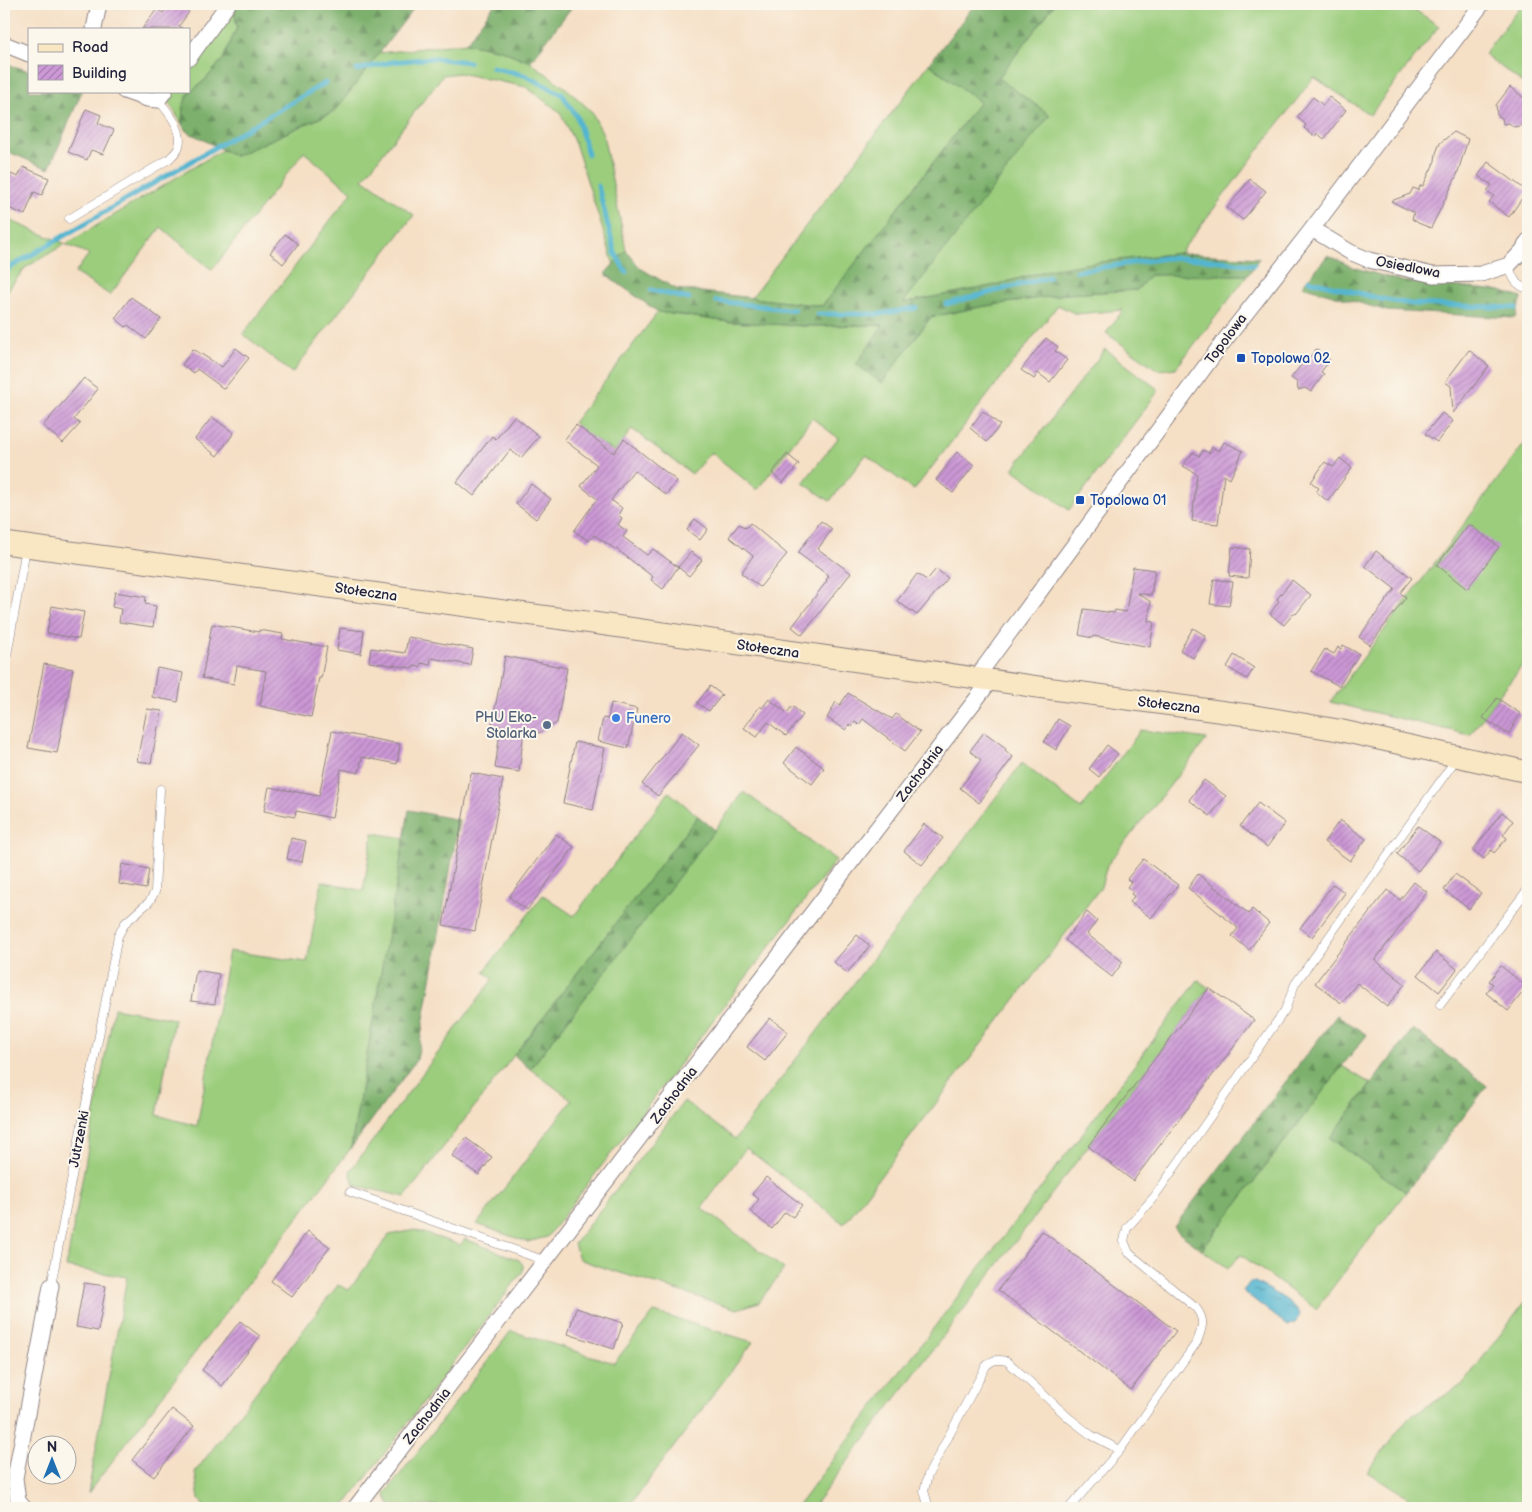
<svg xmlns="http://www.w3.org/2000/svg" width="1532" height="1512" font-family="'Balsamiq Sans',sans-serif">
<defs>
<pattern id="forest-firs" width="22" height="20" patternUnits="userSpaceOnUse" patternTransform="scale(1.25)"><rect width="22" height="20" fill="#7cb06c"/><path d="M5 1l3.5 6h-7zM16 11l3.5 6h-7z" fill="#658f5a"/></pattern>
<pattern id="water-ripples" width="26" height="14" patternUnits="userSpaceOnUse" patternTransform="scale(1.25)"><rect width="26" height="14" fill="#52b5d0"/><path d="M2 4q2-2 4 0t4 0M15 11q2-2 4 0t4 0" fill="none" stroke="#4493aa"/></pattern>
<pattern id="building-hatch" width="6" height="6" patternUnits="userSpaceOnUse" patternTransform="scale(1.25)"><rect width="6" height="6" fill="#cc98d6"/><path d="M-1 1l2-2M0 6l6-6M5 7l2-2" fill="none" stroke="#a57caf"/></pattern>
</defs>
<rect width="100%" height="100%" fill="#fbf7ec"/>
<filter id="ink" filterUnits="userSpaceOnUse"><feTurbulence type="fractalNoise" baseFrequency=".02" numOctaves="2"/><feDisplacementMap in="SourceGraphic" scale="10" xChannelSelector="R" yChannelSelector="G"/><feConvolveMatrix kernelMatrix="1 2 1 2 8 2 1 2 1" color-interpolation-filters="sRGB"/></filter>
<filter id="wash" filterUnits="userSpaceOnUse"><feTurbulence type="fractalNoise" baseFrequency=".0096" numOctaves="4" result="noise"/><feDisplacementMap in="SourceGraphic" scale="20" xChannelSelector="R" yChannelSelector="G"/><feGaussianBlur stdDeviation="1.12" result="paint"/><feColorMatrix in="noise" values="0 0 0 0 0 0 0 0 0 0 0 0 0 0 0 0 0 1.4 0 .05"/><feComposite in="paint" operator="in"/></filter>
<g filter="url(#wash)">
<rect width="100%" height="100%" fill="#f5dfc5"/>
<g fill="#9bcd7d" stroke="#5e785c">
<path d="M 1055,4 L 1406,4 L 1439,26 L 1370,115 L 1314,77 L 1180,253 L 1049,270 L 996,285 L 902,303 L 1049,115 L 998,78 Z"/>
<path d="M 1522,4 L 1528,4 L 1528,87 L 1484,54 Z"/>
<path d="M 234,9 L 237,27 L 231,43 L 223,59 L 206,79 L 189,93 L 183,106 L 182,124 L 166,98 L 171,91 L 189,91 L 189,68 Z"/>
<path d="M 466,43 L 501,50 L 530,62 L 567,89 L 591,111 L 603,134 L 626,250 L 614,265 L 576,146 L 560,112 L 526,87 L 459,73 L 443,75 L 363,179 L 414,215 L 292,373 L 243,334 L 352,192 L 304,152 L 212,270 L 161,227 L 110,295 L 75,273 L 89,254 L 65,244 L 25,268 L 4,295 L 4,218 L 66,244 L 222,150 L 235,156 L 335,111 L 379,53 Z"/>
<path d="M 929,64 L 980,102 L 822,306 L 751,298 Z"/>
<path d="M 1190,274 L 1248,275 L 1176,368 L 1158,370 L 1106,333 L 1123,310 L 1076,314 L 1058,305 L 914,490 L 866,455 L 830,501 L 803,483 L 838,438 L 812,418 L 757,490 L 711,452 L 692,474 L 632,429 L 615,452 L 601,444 L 573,423 L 658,312 L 730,322 L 806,326 L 884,325 L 881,383 L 931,317 L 980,307 L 1066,294 L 1137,290 L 1150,275 Z"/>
<path d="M 1105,349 L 1159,390 L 1069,510 L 1013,469 Z"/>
<path d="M 1528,439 L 1528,658 L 1497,698 L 1470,735 L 1330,702 Z"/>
<path d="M 1141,730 L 1207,739 L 1107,865 L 1101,887 L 844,1224 L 746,1148 L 702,1208 L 784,1269 L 759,1302 L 737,1309 L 598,1266 L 579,1259 L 574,1244 L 684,1101 L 735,1139 L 1022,763 L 1081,809 Z"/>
<path d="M 669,792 L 698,816 L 405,1197 L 354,1185 L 350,1171 L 493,979 L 484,972 L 543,895 L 574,916 Z"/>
<path d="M 744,792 L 836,860 L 547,1237 L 527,1242 L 477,1224 L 572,1100 L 530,1069 Z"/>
<path d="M 373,833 L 405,838 L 351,1148 L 88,1493 L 127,1277 L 66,1267 L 114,1008 L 174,1019 L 157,1115 L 197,1126 L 229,951 L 307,962 L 322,881 L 363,891 Z"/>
<path d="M 1198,980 L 1209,988 L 812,1508 L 796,1508 L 1127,1075 Z"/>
<path d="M 1342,1066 L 1371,1084 L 1330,1138 L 1406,1192 L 1316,1309 L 1241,1255 L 1228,1268 L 1202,1250 Z"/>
<path d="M 415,1230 L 460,1245 L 465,1239 L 519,1260 L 523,1265 L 523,1271 L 343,1508 L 205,1508 L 199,1499 L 195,1472 L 338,1285 L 349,1290 L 389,1235 Z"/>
<path d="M 1528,1298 L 1528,1500 L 1522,1508 L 1426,1508 L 1367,1472 L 1408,1418 L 1462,1385 Z"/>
<path d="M 654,1312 L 753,1342 L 630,1505 L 390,1506 L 385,1494 L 511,1331 L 614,1363 Z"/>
</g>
<g fill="url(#forest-firs)" stroke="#4f6954">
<path d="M 238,4 L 417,4 L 335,111 L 235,156 L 186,131 L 182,124 L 183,106 L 189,93 L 206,79 L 223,59 L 237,27 L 234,9 Z"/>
<path d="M 495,4 L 574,4 L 530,62 L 501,50 L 466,43 Z"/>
<path d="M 975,4 L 1055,4 L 998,78 L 1050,115 L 903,303 L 996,285 L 1049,270 L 1091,263 L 1180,253 L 1259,258 L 1248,275 L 1150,275 L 1137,290 L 1066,294 L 980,307 L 931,317 L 882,383 L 856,364 L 883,325 L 806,326 L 730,322 L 658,312 L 605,274 L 626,250 L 640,268 L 676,289 L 822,306 L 980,102 L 929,64 Z"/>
<path d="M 4,63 L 29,71 L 29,91 L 82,91 L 49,169 L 4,150 Z"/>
<path d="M 1328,255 L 1352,267 L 1401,281 L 1500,291 L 1522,298 L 1515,318 L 1387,311 L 1302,286 Z"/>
<path d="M 409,810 L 459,820 L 417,1059 L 351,1148 Z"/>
<path d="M 698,816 L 715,830 L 530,1069 L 514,1055 Z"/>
<path d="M 1337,1015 L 1367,1035 L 1342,1066 L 1202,1250 L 1179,1233 L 1174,1227 Z"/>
<path d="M 1413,1029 L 1487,1086 L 1406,1192 L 1330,1138 Z"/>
</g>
<path fill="url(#water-ripples)" stroke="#3a6c86" d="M 1250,1282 L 1255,1282 C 1266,1288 1293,1301 1298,1312 C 1300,1316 1297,1320 1295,1323 L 1288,1326 L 1243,1291 Z"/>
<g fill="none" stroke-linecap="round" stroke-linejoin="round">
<g stroke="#52b5d0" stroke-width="5">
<path d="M 492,67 L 524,75 L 562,94 L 577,117 L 588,154"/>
<path d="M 357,70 L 392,62 L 432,58 L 469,62"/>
<path d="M 598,186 L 615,253 L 626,272"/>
<path d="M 4,271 L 325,83"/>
<path d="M 1077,271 L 1166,258 L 1204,259 L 1254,265"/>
<path d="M 1309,280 L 1381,299 L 1412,304 L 1516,308"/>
<path d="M 651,290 L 689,299"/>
<path d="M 716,301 L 795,310"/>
<path d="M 946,304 L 1049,277"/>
<path d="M 818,314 L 880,314 L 916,308"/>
</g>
</g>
<g id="blocks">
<g fill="url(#building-hatch)">
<path d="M 169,4 L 178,4 L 189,12 L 179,26 L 183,29 L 142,29 L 157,9 L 163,13 Z"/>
<path d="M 1510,87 L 1528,101 L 1528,124 L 1514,127 L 1509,123 L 1503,124 L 1502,118 L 1497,115 L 1496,105 Z"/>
<path d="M 1313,97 L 1323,105 L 1329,97 L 1346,110 L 1324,139 L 1317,133 L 1315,137 L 1304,128 L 1306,125 L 1297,117 Z"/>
<path d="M 86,109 L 101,115 L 98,123 L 114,130 L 103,154 L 91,150 L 87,160 L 68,152 Z"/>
<path d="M 1454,132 L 1468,139 L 1457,175 L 1431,228 L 1418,223 L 1417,222 L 1412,219 L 1414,213 L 1391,201 L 1410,194 L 1413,188 L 1418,190 L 1421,185 L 1423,186 L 1435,161 L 1436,153 L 1440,143 Z"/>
<path d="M 1488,162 L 1527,191 L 1509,217 L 1489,202 L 1494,196 L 1487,191 L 1492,185 L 1478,176 Z"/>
<path d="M 23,167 L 49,178 L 42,195 L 34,192 L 25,215 L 6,207 L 9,200 L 4,198 L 4,184 L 7,183 L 11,174 L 18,177 Z"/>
<path d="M 1250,179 L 1266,191 L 1243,220 L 1227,208 Z"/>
<path d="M 285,234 L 298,244 L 283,264 L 270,253 Z"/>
<path d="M 131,297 L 161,319 L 146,339 L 128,325 L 126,327 L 115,318 Z"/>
<path d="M 1046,338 L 1058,347 L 1055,351 L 1067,360 L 1050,382 L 1038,373 L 1034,379 L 1021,370 Z"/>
<path d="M 236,348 L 249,358 L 224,389 L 197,369 L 194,373 L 182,365 L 193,349 L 222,367 Z"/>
<path d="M 1316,349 L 1330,360 L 1321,372 L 1324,374 L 1311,392 L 1305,388 L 1298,390 L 1297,382 L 1291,378 L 1305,360 L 1307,361 Z"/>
<path d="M 1469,350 L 1489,366 L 1453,413 L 1451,386 L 1445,382 Z"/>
<path d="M 84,378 L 98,389 L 74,419 L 80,424 L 63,443 L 43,426 Z"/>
<path d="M 983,411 L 1000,425 L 987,442 L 970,428 Z"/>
<path d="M 1442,413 L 1453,421 L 1437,442 L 1425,434 Z"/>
<path d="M 514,416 L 539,436 L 521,458 L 510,450 L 474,496 L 457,482 L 492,436 L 496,439 Z"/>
<path d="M 212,417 L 234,433 L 217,456 L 195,439 Z"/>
<path d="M 576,425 L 614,453 L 624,439 L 677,481 L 666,495 L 634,470 L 611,500 L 622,508 L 618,515 L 622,518 L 618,525 L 627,531 L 623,537 L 647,555 L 653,549 L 678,567 L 663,589 L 651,580 L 653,577 L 615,548 L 615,549 L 594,535 L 589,541 L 574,531 L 597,499 L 581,486 L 597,465 L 564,440 Z"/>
<path d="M 1224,442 L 1243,451 L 1230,479 L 1224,475 L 1218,524 L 1192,521 L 1197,474 L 1183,466 L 1193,452 L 1199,456 L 1203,450 L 1209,453 L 1212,447 L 1219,451 Z"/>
<path d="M 957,452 L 974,465 L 953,493 L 936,480 Z"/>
<path d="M 787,454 L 799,464 L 783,483 L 772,473 Z"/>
<path d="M 1340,458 L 1352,468 L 1328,501 L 1316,492 L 1319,488 L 1311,482 L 1325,462 L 1333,467 Z"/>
<path d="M 531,484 L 551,499 L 536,519 L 516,504 Z"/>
<path d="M 695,519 L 708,529 L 700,540 L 687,530 Z"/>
<path d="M 821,521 L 832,529 L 818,549 L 851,573 L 802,635 L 792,627 L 827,581 L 826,580 L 829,576 L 798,553 Z"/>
<path d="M 750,523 L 787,554 L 760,587 L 741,573 L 753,556 L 729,537 L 739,524 L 746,528 Z"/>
<path d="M 1469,524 L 1499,547 L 1467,589 L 1437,565 Z"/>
<path d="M 1232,547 L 1250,549 L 1248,578 L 1229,576 Z"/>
<path d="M 1376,551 L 1412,578 L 1400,593 L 1406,597 L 1370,645 L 1359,637 L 1395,589 L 1365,566 Z"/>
<path d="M 691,552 L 702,560 L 689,576 L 678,567 Z"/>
<path d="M 1133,567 L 1155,570 L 1151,595 L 1137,593 L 1151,602 L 1148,621 L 1154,622 L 1150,647 L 1093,636 L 1092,638 L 1079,635 L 1084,609 L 1114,613 L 1115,610 L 1126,612 Z"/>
<path d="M 936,569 L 948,578 L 917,615 L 897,601 L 917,574 L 927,580 Z"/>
<path d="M 1214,579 L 1233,582 L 1229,606 L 1210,604 Z"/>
<path d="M 1292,580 L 1311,595 L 1296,614 L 1294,613 L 1284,625 L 1270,614 L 1279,601 L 1277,599 Z"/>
<path d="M 115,592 L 146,597 L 145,604 L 156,606 L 153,627 L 119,622 L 121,609 L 112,607 Z"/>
<path d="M 52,606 L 84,612 L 79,639 L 47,633 Z"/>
<path d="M 212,624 L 259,632 L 259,630 L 283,634 L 282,639 L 327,647 L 321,678 L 319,678 L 311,717 L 260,706 L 266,671 L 237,666 L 234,684 L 202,678 Z"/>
<path d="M 340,628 L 364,631 L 361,654 L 337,650 Z"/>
<path d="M 1193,628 L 1206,636 L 1193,658 L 1180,650 Z"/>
<path d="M 408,637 L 473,649 L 470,665 L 431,658 L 430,665 L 421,663 L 420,667 L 413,666 L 413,668 L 369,662 L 371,648 L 405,653 Z"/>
<path d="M 1343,645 L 1359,654 L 1339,686 L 1311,671 L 1325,649 L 1334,654 L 1338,647 L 1341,649 Z"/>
<path d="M 1234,655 L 1254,668 L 1247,679 L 1227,667 Z"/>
<path d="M 505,656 L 567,668 L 557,723 L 539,733 L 524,730 L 519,772 L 495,768 L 501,726 L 492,724 Z"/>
<path d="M 44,664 L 73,669 L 57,753 L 28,748 Z"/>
<path d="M 157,668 L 183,673 L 178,702 L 152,697 Z"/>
<path d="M 710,686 L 722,695 L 709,711 L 697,703 Z"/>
<path d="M 848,693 L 892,719 L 896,714 L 920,732 L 905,751 L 863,719 L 859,725 L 855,722 L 852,727 L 849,724 L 846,730 L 827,718 L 836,702 L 840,705 Z"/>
<path d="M 1497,698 L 1521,714 L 1508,734 L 1483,718 Z"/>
<path d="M 769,699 L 787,713 L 792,706 L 803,715 L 786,736 L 768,722 L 757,737 L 744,728 L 760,706 L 762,708 Z"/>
<path d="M 611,703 L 637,709 L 628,748 L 598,741 L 603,718 L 608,719 Z"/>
<path d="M 147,709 L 162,711 L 159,727 L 158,727 L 151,763 L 137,761 Z"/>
<path d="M 1058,719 L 1070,726 L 1056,750 L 1044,742 Z"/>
<path d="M 332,731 L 400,744 L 397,764 L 362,757 L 359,773 L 341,769 L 332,818 L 296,811 L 295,817 L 264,811 L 269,787 L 319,796 Z"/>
<path d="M 682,732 L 699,745 L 658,796 L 642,784 Z"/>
<path d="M 984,732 L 1006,748 L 1005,750 L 1013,757 L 979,803 L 960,788 L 981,760 L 970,751 Z"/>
<path d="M 575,742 L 605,748 L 593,810 L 563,803 Z"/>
<path d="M 1107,745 L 1118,754 L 1099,777 L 1089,769 Z"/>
<path d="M 796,747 L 824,768 L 812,784 L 784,763 Z"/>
<path d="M 471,773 L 503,779 L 475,931 L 443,925 Z"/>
<path d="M 1204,780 L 1226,796 L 1210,816 L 1189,800 Z"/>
<path d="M 1258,803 L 1285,823 L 1267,847 L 1240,826 Z"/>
<path d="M 1502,812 L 1513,821 L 1503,835 L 1507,838 L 1494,853 L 1491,850 L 1484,859 L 1473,850 Z"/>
<path d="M 1340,820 L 1366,839 L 1350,861 L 1324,842 Z"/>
<path d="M 924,824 L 943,838 L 922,865 L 904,851 Z"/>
<path d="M 1418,826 L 1440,842 L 1418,871 L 1397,854 Z"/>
<path d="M 556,834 L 574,847 L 527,910 L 509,897 Z"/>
<path d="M 291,838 L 306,841 L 302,862 L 287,859 Z"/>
<path d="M 1143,859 L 1178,885 L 1151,918 L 1130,902 L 1134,896 L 1131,894 L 1133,891 L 1127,887 L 1131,882 L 1127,879 Z"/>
<path d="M 122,864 L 149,869 L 146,889 L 119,884 Z"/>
<path d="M 1198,874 L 1249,914 L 1252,909 L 1269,923 L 1249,950 L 1232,936 L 1238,928 L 1188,888 Z"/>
<path d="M 1455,874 L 1481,893 L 1469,909 L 1444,890 Z"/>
<path d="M 1414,882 L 1427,892 L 1375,960 L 1405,984 L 1387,1007 L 1357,983 L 1341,1003 L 1315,983 L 1387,890 L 1400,900 Z"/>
<path d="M 1333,884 L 1345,893 L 1312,937 L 1300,928 Z"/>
<path d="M 1087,912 L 1097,921 L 1087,934 L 1123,962 L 1112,977 L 1065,940 Z"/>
<path d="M 857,935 L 870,946 L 847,973 L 834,962 Z"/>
<path d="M 1436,952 L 1457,969 L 1439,992 L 1418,975 Z"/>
<path d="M 1501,966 L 1527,987 L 1508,1011 L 1486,993 L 1493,984 L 1489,981 Z"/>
<path d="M 196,970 L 219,974 L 215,1004 L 191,1001 Z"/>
<path d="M 1209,988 L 1254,1020 L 1133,1181 L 1088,1146 Z"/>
<path d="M 770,1018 L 788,1032 L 765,1061 L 747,1047 Z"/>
<path d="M 466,1138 L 492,1157 L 479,1175 L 452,1156 Z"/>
<path d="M 766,1177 L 802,1205 L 793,1217 L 785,1212 L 772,1229 L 750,1211 L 759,1199 L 752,1194 Z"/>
<path d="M 308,1231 L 330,1247 L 292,1297 L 271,1281 Z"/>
<path d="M 1042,1231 L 1176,1331 L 1131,1390 L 998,1290 Z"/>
<path d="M 84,1283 L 106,1286 L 98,1331 L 76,1327 Z"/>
<path d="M 576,1308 L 623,1323 L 614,1349 L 568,1334 Z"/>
<path d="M 240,1321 L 260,1336 L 222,1386 L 202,1370 Z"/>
<path d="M 172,1409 L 194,1426 L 154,1477 L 132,1460 Z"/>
</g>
</g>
</g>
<g filter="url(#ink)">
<use href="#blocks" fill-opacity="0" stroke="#8c8080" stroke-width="1"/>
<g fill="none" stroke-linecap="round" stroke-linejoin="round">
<g stroke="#8c8080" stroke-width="9">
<g id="service">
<path d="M 69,219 L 169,159 C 173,155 178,151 179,146 C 184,131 168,111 158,100"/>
<path d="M 1509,265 C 1512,277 1515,285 1528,289"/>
<path d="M 4,672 L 26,548"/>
<path d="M 1440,1005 L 1528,889"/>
<path d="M 350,1192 L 546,1261"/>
<path d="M 51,1286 L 118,936 L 125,923 L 149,902 L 155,892 L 160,789"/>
<path d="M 929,1508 L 924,1491 L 928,1475 L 986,1366 C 993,1359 998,1359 1007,1361 L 1069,1418 L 1091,1435 L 1120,1450"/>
<path d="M 1069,1508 L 1120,1450 L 1197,1342 C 1202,1328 1206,1321 1196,1308 L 1129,1253 L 1124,1241 L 1127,1228 L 1154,1197 L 1285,1010 L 1295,984 L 1457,758"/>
</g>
</g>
<g stroke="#8c8080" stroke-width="17">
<g id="minor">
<path d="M 94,29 L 99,4"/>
<path d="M 4,44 L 29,54"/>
<path d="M 189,58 L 228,4"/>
<path d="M 124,91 L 147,99 L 158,100 L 165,91"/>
<path d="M 1312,229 L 1350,252 L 1369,260 L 1433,275 L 1481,274 L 1509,265 L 1523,250 L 1528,241"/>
<path d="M 976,678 L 1221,345 L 1312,229 L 1482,4"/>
<path d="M 24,1508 L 18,1501 L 15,1478 L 51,1286"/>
<path d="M 355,1508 L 991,680"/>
</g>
</g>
<g stroke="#8c8080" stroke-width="23">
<path id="secondary" d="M 4,543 L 593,623 L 1038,687 L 1255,716 L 1338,730 L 1528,772"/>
</g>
<use href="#service" stroke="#fff" stroke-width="8"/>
<use href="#minor" stroke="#fff" stroke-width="15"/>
<use href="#secondary" stroke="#f9e7c3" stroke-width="21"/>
</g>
</g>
<g fill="#1a4fb4" stroke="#fbf7ec" stroke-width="2">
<rect x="1236" y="353" width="10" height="10" rx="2.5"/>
<rect x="1075" y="495" width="10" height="10" rx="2.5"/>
</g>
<circle fill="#3f7fe0" stroke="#fbf7ec" stroke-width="2" cx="616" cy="718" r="5"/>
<circle fill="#5c6f8a" stroke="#fbf7ec" stroke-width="2" cx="547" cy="725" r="5"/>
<g text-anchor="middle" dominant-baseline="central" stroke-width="4" stroke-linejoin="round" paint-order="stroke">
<g font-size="14" fill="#22223b" stroke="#fbf7ec">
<text transform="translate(1408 267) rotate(11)">Osiedlowa</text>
<text transform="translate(1226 339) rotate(-53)">Topolowa</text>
<text transform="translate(366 592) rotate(8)">Stołeczna</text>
<text transform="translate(768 649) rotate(8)">Stołeczna</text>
<text transform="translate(1169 705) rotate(7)">Stołeczna</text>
<text transform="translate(920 773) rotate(-53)">Zachodnia</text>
<text transform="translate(674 1095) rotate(-53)">Zachodnia</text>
<text transform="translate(79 1139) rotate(-79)">Jutrzenki</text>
<text transform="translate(427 1416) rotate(-52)">Zachodnia</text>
</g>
<g font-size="14" fill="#164399" stroke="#fbf7ec" text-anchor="start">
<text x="1251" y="358">Topolowa 02</text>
<text x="1090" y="500">Topolowa 01</text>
</g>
<g font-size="14" fill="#4e5e75" stroke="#fbf7ec" text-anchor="end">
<text x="537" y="717">PHU Eko-<tspan x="537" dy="16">Stolarka</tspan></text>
</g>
<g font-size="14" fill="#366cbe" stroke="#fbf7ec" text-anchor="start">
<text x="626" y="718">Funero</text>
</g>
</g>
<rect width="1532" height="1512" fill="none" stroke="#fbf7ec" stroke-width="20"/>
<rect x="28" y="28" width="162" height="65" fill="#fbf7ec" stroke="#a4a2a5"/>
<rect x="38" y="44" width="25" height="8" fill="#f9e7c3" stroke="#a4a2a5"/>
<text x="72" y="52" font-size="15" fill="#22223b">Road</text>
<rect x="38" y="65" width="25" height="15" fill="url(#building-hatch)" stroke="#a4a2a5"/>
<text x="72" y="78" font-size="15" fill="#22223b">Building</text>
<g transform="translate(52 1460)"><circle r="24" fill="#fbf7ec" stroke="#a4a2a5"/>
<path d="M0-4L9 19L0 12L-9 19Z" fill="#1f6fb2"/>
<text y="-8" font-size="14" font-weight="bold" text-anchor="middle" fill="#22223b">N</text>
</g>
</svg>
